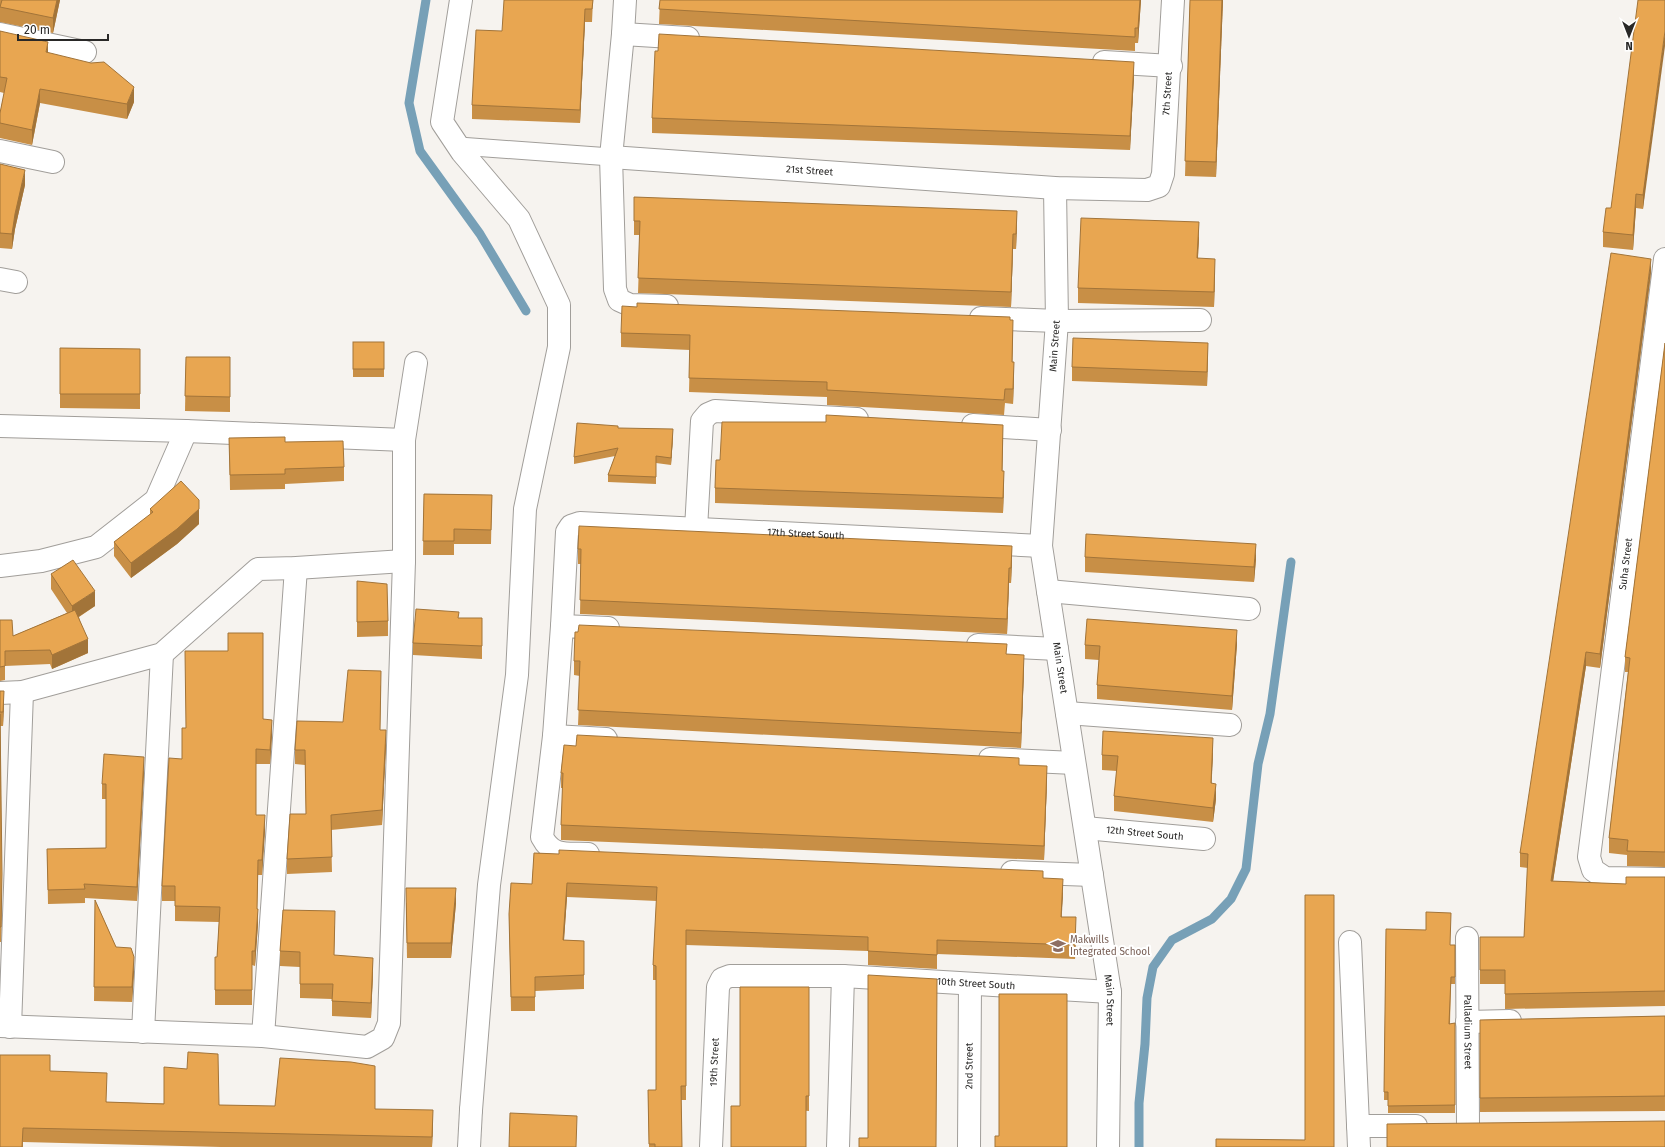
<svg xmlns="http://www.w3.org/2000/svg" width="1665" height="1147" font-family="'Fira Sans',sans-serif">
<rect width="100%" height="100%" fill="#f6f3ef"/>
<g fill="none" stroke-linecap="round" stroke-linejoin="round">
<g stroke="#77a0b7" stroke-width="9">
<path d="M 426,0 L 409,103 L 420,151 L 480,234 L 526,311"/>
<path d="M 1139,1147 L 1139,1103 L 1145,1044 L 1147,998 L 1153,967 L 1172,940 L 1212,919 L 1231,899 L 1246,869 L 1258,764 L 1270,714 L 1291,562"/>
</g>
<g stroke="#a19e9a" stroke-width="19">
<path id="service" d="M 459,146 L 611,157"/>
</g>
<g stroke="#a19e9a" stroke-width="24">
<g id="minor">
<path d="M 625,0 L 623,34 L 611,157 L 615,289 L 619,300 L 630,305 L 667,306"/>
<path d="M 0,34 L 85,52"/>
<path d="M 623,34 L 688,38"/>
<path d="M 1104,62 L 1171,66"/>
<path d="M 0,151 L 53,162"/>
<path id="s1" d="M 611,157 L 1055,188 L 1147,190 L 1159,186 L 1163,174 L 1173,0"/>
<path id="s2" d="M 1055,188 L 1057,321 L 1041,546 L 1110,992 L 1108,1147"/>
<path d="M 1665,259 L 1589,857 L 1593,870 L 1605,878 L 1665,879"/>
<path d="M 0,279 L 16,282"/>
<path d="M 981,318 L 1057,321 L 1200,320"/>
<path d="M 973,425 L 1050,430"/>
<path d="M 0,426 L 186,431 L 404,440"/>
<path d="M 696,529 L 702,421 L 708,414 L 715,411 L 857,419"/>
<path d="M 0,566 L 41,561 L 96,547 L 156,500 L 186,431"/>
<path d="M 1048,591 L 1249,609"/>
<path id="s3" d="M 562,626 L 567,532 L 571,526 L 580,523 L 1041,546"/>
<path d="M 978,645 L 1057,649"/>
<path d="M 0,693 L 22,692 L 162,654 L 258,569 L 296,568 L 404,561"/>
<path d="M 1067,713 L 1230,725"/>
<path d="M 554,736 L 562,626 L 608,628"/>
<path d="M 990,759 L 1074,763"/>
<path id="s4" d="M 1085,828 L 1204,839"/>
<path d="M 588,854 C 567,853 553,858 542,837 L 554,736 L 606,739"/>
<path d="M 1012,872 L 1092,875"/>
<path id="s5" d="M 1467,938 L 1468,1125"/>
<path d="M 1350,942 L 1359,1147"/>
<path d="M 1467,1022 L 1510,1021"/>
<path d="M 0,1026 L 263,1036 L 367,1047 L 383,1038 L 389,1023 L 404,561 L 404,440 L 416,363"/>
<path d="M 10,1027 L 22,692"/>
<path d="M 143,1032 L 162,654"/>
<path d="M 263,1036 L 296,568"/>
<path d="M 1358,1126 L 1416,1126"/>
<path d="M 469,1147 L 471,1110"/>
<path id="s6" d="M 711,1147 L 718,987 L 722,979 L 730,976 L 843,976 L 1110,992"/>
<path d="M 838,1147 L 843,976"/>
<path id="s7" d="M 969,1147 L 970,984"/>
</g>
</g>
<g stroke="#a19e9a" stroke-width="24">
<path id="tertiary" d="M 461,0 L 442,122 L 462,152 L 519,219 L 559,305 L 559,347 L 525,509 L 517,675 L 489,885 L 471,1110"/>
</g>
<use href="#service" stroke="#fff" stroke-width="17"/>
<use href="#minor" stroke="#fff" stroke-width="22"/>
<use href="#tertiary" stroke="#fff" stroke-width="22"/>
</g>
<g fill="#c88f46">
<path d="M 0,0 L 60,0 L 53,33 L 0,22 Z"/>
<path d="M 593,0 L 592,22 L 585,22 L 580,123 L 472,119 L 472,105 Z"/>
<path d="M 660,0 L 1141,0 L 1138,43 L 1135,43 L 1135,51 L 659,24 Z"/>
<path d="M 1190,0 L 1223,0 L 1216,177 L 1185,176 Z"/>
<path d="M 1665,0 L 1643,209 L 1636,208 L 1633,250 L 1603,247 L 1603,232 L 1611,208 Z"/>
<path d="M 0,31 L 48,53 L 134,102 L 127,119 L 40,103 L 32,145 L 0,138 L 0,113 L 4,93 L 0,92 Z"/>
<path d="M 1134,76 L 1130,150 L 652,133 L 652,118 Z"/>
<path d="M 0,164 L 25,185 L 15,229 L 12,249 L 0,248 Z"/>
<path d="M 634,197 L 1017,225 L 1016,249 L 1013,249 L 1011,307 L 638,293 L 640,235 L 634,235 Z"/>
<path d="M 1199,237 L 1198,258 L 1215,274 L 1214,307 L 1078,303 L 1078,288 Z"/>
<path d="M 1651,273 L 1600,668 L 1586,666 L 1553,881 L 1626,884 L 1665,877 L 1665,1006 L 1505,1009 L 1505,984 L 1480,984 L 1480,937 L 1524,937 L 1528,868 L 1520,867 L 1520,853 Z"/>
<path d="M 1010,320 L 1013,335 L 1012,362 L 1014,376 L 1013,404 L 1005,403 L 1004,415 L 827,405 L 827,397 L 689,392 L 690,350 L 621,347 L 621,333 Z"/>
<rect x="353" y="342" width="31" height="35"/>
<path d="M 1665,343 L 1665,867 L 1627,866 L 1627,855 L 1609,853 L 1609,838 L 1628,672 L 1625,672 L 1625,657 Z"/>
<path d="M 60,348 L 140,349 L 140,409 L 60,408 Z"/>
<path d="M 186,357 L 230,357 L 230,412 L 185,411 Z"/>
<path d="M 1208,357 L 1207,386 L 1072,381 L 1072,367 Z"/>
<path d="M 618,428 L 673,437 L 671,465 L 656,463 L 656,484 L 608,482 L 608,475 L 615,456 L 574,464 L 574,457 Z"/>
<path d="M 229,438 L 344,467 L 344,481 L 285,484 L 285,489 L 230,490 Z"/>
<path d="M 1003,440 L 1002,471 L 1004,485 L 1003,513 L 715,503 L 715,488 L 720,460 Z"/>
<path d="M 424,494 L 492,495 L 491,544 L 454,544 L 454,555 L 423,555 Z"/>
<path d="M 150,509 L 199,524 L 177,544 L 131,578 L 114,556 L 114,542 L 150,515 Z"/>
<path d="M 578,549 L 1012,560 L 1011,583 L 1009,583 L 1007,634 L 580,614 L 581,564 L 578,564 Z"/>
<path d="M 1085,557 L 1256,559 L 1254,582 L 1085,572 Z"/>
<path d="M 51,574 L 95,606 L 79,617 L 88,653 L 52,669 L 50,664 L 5,666 L 5,680 L 0,681 L 0,620 L 13,636 L 67,613 L 51,589 Z"/>
<path d="M 357,581 L 388,621 L 388,636 L 357,637 Z"/>
<path d="M 482,618 L 482,659 L 413,655 L 413,643 Z"/>
<path d="M 1237,644 L 1232,710 L 1097,699 L 1097,685 L 1099,660 L 1085,659 L 1085,645 Z"/>
<path d="M 574,661 L 1024,670 L 1021,748 L 578,725 L 580,676 L 574,675 Z"/>
<path d="M 381,685 L 380,730 L 386,745 L 382,825 L 331,830 L 332,872 L 287,874 L 287,859 L 306,814 L 305,765 L 295,764 L 295,750 L 343,722 Z"/>
<path d="M 0,691 L 4,705 L 3,726 L 0,726 L 2,888 L 1,942 L 0,942 Z"/>
<path d="M 263,719 L 272,735 L 270,764 L 256,764 L 256,815 L 265,830 L 262,875 L 258,875 L 257,909 L 258,924 L 255,966 L 252,965 L 252,1005 L 215,1005 L 215,957 L 217,957 L 219,922 L 175,921 L 175,901 L 162,901 L 162,886 L 182,759 L 186,728 Z"/>
<path d="M 1213,753 L 1211,783 L 1216,799 L 1213,822 L 1114,811 L 1114,796 L 1117,771 L 1102,770 L 1102,755 Z"/>
<path d="M 1019,765 L 1047,781 L 1044,860 L 561,840 L 561,825 L 563,788 L 561,788 L 561,773 Z"/>
<path d="M 144,771 L 137,901 L 85,898 L 85,903 L 48,904 L 47,849 L 106,848 L 106,799 L 102,799 L 102,784 Z"/>
<path d="M 534,853 L 1043,878 L 1063,893 L 1061,917 L 1076,932 L 1075,959 L 937,954 L 937,969 L 868,965 L 868,951 L 686,945 L 686,1100 L 681,1100 L 682,1147 L 649,1147 L 648,1090 L 656,1090 L 656,980 L 653,980 L 653,965 L 657,901 L 567,897 L 564,940 L 584,941 L 584,989 L 535,991 L 535,1011 L 511,1011 L 509,914 L 532,884 Z"/>
<path d="M 95,900 L 116,947 L 134,972 L 132,1002 L 94,1001 Z"/>
<path d="M 406,903 L 456,903 L 451,958 L 407,958 Z"/>
<path d="M 335,926 L 334,955 L 373,972 L 371,1018 L 332,1016 L 332,999 L 300,998 L 300,967 L 280,966 L 280,951 Z"/>
<path d="M 1386,929 L 1450,945 L 1455,945 L 1455,984 L 1451,984 L 1450,1024 L 1455,1023 L 1455,1113 L 1388,1113 L 1388,1100 L 1384,1100 Z"/>
<path d="M 809,987 L 809,1111 L 740,1106 Z"/>
<path d="M 1665,1016 L 1665,1111 L 1480,1112 L 1480,1020 Z"/>
<path d="M 50,1071 L 107,1102 L 375,1109 L 433,1125 L 432,1147 L 221,1147 L 23,1142 L 23,1147 L 0,1147 Z"/>
</g>
<g fill="#a27439">
<path d="M 57,0 L 60,0 L 53,33 L 53,18 Z"/>
<path d="M 1140,0 L 1141,0 L 1138,43 L 1138,28 Z"/>
<path d="M 1222,0 L 1223,0 L 1216,177 L 1216,162 Z"/>
<path d="M 585,9 L 585,22 L 580,123 L 580,110 Z"/>
<path d="M 1665,31 L 1665,46 L 1643,209 L 1643,195 Z"/>
<path d="M 48,42 L 48,57 L 46,52 Z"/>
<path d="M 1134,62 L 1134,76 L 1130,150 L 1130,136 Z"/>
<path d="M 134,87 L 134,102 L 127,119 L 127,104 Z"/>
<path d="M 40,89 L 40,103 L 32,145 L 32,130 Z"/>
<path d="M 25,170 L 25,185 L 15,229 L 12,249 L 12,234 L 15,214 Z"/>
<path d="M 1636,194 L 1636,208 L 1633,250 L 1633,235 Z"/>
<path d="M 1017,211 L 1017,225 L 1016,249 L 1016,234 Z"/>
<path d="M 1199,222 L 1199,237 L 1197,273 L 1197,258 Z"/>
<path d="M 1013,234 L 1013,249 L 1011,307 L 1011,292 Z"/>
<path d="M 1215,259 L 1215,274 L 1214,307 L 1214,292 Z"/>
<path d="M 1651,259 L 1651,273 L 1600,668 L 1600,654 Z"/>
<path d="M 1013,320 L 1013,335 L 1012,376 L 1012,362 Z"/>
<path d="M 1208,343 L 1208,357 L 1207,386 L 1207,372 Z"/>
<path d="M 1014,362 L 1014,376 L 1013,404 L 1013,389 Z"/>
<path d="M 1003,425 L 1003,440 L 1002,485 L 1002,471 Z"/>
<path d="M 673,429 L 673,437 L 671,465 L 671,458 Z"/>
<path d="M 1004,471 L 1004,485 L 1003,513 L 1003,498 Z"/>
<path d="M 199,509 L 199,524 L 177,544 L 131,578 L 131,563 Z"/>
<path d="M 1256,544 L 1256,559 L 1254,582 L 1254,567 Z"/>
<path d="M 1012,546 L 1012,560 L 1011,583 L 1011,568 Z"/>
<path d="M 1009,568 L 1009,583 L 1007,634 L 1007,619 Z"/>
<path d="M 95,591 L 95,606 L 72,621 L 72,606 Z"/>
<path d="M 1237,630 L 1237,644 L 1232,710 L 1232,696 Z"/>
<path d="M 88,639 L 88,653 L 52,669 L 52,655 Z"/>
<path d="M 1586,652 L 1586,666 L 1551,895 L 1551,881 Z"/>
<path d="M 1024,655 L 1024,670 L 1021,748 L 1021,733 Z"/>
<path d="M 4,691 L 4,705 L 3,726 L 3,712 Z"/>
<path d="M 272,720 L 272,735 L 270,764 L 270,750 Z"/>
<path d="M 386,730 L 386,745 L 382,825 L 382,810 Z"/>
<path d="M 1213,738 L 1213,753 L 1211,798 L 1211,783 Z"/>
<path d="M 144,757 L 144,771 L 137,901 L 137,887 Z"/>
<path d="M 1047,766 L 1047,781 L 1044,860 L 1044,846 Z"/>
<path d="M 1216,784 L 1216,799 L 1213,822 L 1213,808 Z"/>
<path d="M 265,815 L 265,830 L 262,875 L 262,860 Z"/>
<path d="M 2,874 L 2,888 L 1,942 L 1,927 Z"/>
<path d="M 1063,879 L 1063,893 L 1061,931 L 1061,917 Z"/>
<path d="M 567,883 L 567,897 L 563,954 L 563,940 Z"/>
<path d="M 456,888 L 456,903 L 451,958 L 451,943 Z"/>
<path d="M 258,909 L 258,924 L 255,966 L 255,951 Z"/>
<path d="M 1076,917 L 1076,932 L 1075,959 L 1075,945 Z"/>
<path d="M 134,957 L 134,972 L 132,1002 L 132,987 Z"/>
<path d="M 373,958 L 373,972 L 371,1018 L 371,1003 Z"/>
<path d="M 433,1110 L 433,1125 L 432,1147 L 432,1137 Z"/>
</g>
<g fill="#e8a651" stroke="#a27439">
<path d="M 2,0 L 57,0 L 53,18 L 0,7 Z"/>
<path d="M 504,0 L 593,0 L 592,9 L 585,9 L 580,110 L 472,105 L 476,30 L 502,31 Z"/>
<path d="M 660,0 L 1140,0 L 1138,28 L 1135,28 L 1135,37 L 659,9 Z"/>
<path d="M 1190,0 L 1222,0 L 1216,162 L 1185,161 Z"/>
<path d="M 1638,0 L 1665,0 L 1665,31 L 1643,195 L 1636,194 L 1633,235 L 1603,232 L 1606,208 L 1611,208 Z"/>
<path d="M 0,31 L 48,42 L 46,52 L 91,63 L 104,62 L 134,87 L 127,104 L 40,89 L 32,130 L 0,123 L 0,113 L 7,78 L 0,77 Z"/>
<path d="M 659,34 L 1134,62 L 1130,136 L 652,118 L 655,51 L 658,51 Z"/>
<path d="M 0,164 L 25,170 L 15,214 L 12,234 L 0,233 Z"/>
<path d="M 634,197 L 1017,211 L 1016,234 L 1013,234 L 1011,292 L 638,278 L 640,221 L 634,221 Z"/>
<path d="M 1081,218 L 1199,222 L 1197,258 L 1215,259 L 1214,292 L 1078,288 Z"/>
<path d="M 1611,253 L 1651,259 L 1600,654 L 1586,652 L 1551,881 L 1626,884 L 1626,877 L 1665,877 L 1665,991 L 1505,994 L 1505,970 L 1480,970 L 1480,937 L 1524,937 L 1528,854 L 1520,853 Z"/>
<path d="M 637,303 L 1010,317 L 1010,320 L 1013,320 L 1012,362 L 1014,362 L 1013,389 L 1005,389 L 1004,400 L 827,390 L 827,382 L 689,378 L 690,335 L 621,333 L 622,306 L 637,307 Z"/>
<path d="M 1073,338 L 1208,343 L 1207,372 L 1072,367 Z"/>
<rect x="353" y="342" width="31" height="27"/>
<path d="M 1665,343 L 1665,852 L 1627,851 L 1628,840 L 1609,838 L 1630,658 L 1625,657 Z"/>
<path d="M 60,348 L 140,349 L 140,394 L 60,394 Z"/>
<path d="M 186,357 L 230,357 L 230,397 L 185,396 Z"/>
<path d="M 826,415 L 1003,425 L 1002,471 L 1004,471 L 1003,498 L 715,488 L 716,460 L 720,460 L 722,422 L 826,422 Z"/>
<path d="M 577,423 L 618,426 L 618,428 L 673,429 L 671,458 L 656,456 L 656,477 L 608,475 L 618,448 L 574,457 Z"/>
<path d="M 285,437 L 285,442 L 343,441 L 344,467 L 285,469 L 285,474 L 230,475 L 229,438 Z"/>
<path d="M 181,481 L 199,500 L 199,509 L 177,529 L 131,563 L 114,542 L 153,512 L 150,509 Z"/>
<path d="M 424,494 L 492,495 L 491,530 L 454,529 L 454,541 L 423,541 Z"/>
<path d="M 579,526 L 1012,546 L 1011,568 L 1009,568 L 1007,619 L 580,600 L 581,549 L 578,549 Z"/>
<path d="M 1086,534 L 1256,544 L 1254,567 L 1085,557 Z"/>
<path d="M 73,560 L 95,591 L 72,606 L 51,574 Z"/>
<path d="M 357,581 L 387,584 L 388,621 L 357,622 Z"/>
<path d="M 416,609 L 459,612 L 458,618 L 482,618 L 482,646 L 413,643 Z"/>
<path d="M 75,610 L 88,639 L 52,655 L 50,650 L 5,651 L 5,666 L 0,667 L 0,620 L 12,620 L 13,636 Z"/>
<path d="M 1087,619 L 1237,630 L 1232,696 L 1097,685 L 1100,646 L 1085,645 Z"/>
<path d="M 579,625 L 1007,644 L 1006,654 L 1024,655 L 1021,733 L 578,710 L 580,661 L 574,661 L 575,632 L 578,632 Z"/>
<path d="M 228,633 L 263,633 L 263,719 L 272,720 L 270,750 L 256,749 L 256,815 L 265,815 L 262,860 L 258,860 L 257,909 L 258,909 L 255,951 L 252,951 L 252,990 L 215,990 L 215,957 L 217,957 L 220,907 L 175,906 L 175,886 L 162,886 L 169,758 L 182,759 L 182,728 L 186,728 L 185,651 L 228,651 Z"/>
<path d="M 348,670 L 381,671 L 380,730 L 386,730 L 382,810 L 331,815 L 332,857 L 287,859 L 290,814 L 306,814 L 305,750 L 295,750 L 297,721 L 343,722 Z"/>
<path d="M 0,691 L 4,691 L 3,712 L 0,712 Z"/>
<path d="M 0,714 L 2,874 L 1,927 L 0,927 Z"/>
<path d="M 1103,731 L 1213,738 L 1211,783 L 1216,784 L 1213,808 L 1114,796 L 1118,756 L 1102,755 Z"/>
<path d="M 577,735 L 1019,758 L 1019,765 L 1047,766 L 1044,846 L 561,825 L 563,773 L 561,773 L 564,745 L 576,746 Z"/>
<path d="M 104,754 L 144,757 L 137,887 L 84,884 L 85,889 L 48,890 L 47,849 L 106,848 L 106,784 L 102,784 Z"/>
<path d="M 559,850 L 1043,871 L 1043,878 L 1063,879 L 1061,917 L 1076,917 L 1075,945 L 937,940 L 937,955 L 868,951 L 868,937 L 686,930 L 686,1086 L 681,1086 L 682,1147 L 655,1147 L 655,1144 L 649,1144 L 648,1090 L 656,1090 L 656,966 L 653,965 L 657,887 L 567,883 L 563,940 L 584,941 L 584,975 L 535,977 L 535,997 L 511,997 L 509,914 L 511,883 L 532,884 L 534,853 L 559,854 Z"/>
<path d="M 406,888 L 456,888 L 451,943 L 407,943 Z"/>
<path d="M 1305,895 L 1334,895 L 1334,1147 L 1216,1147 L 1216,1139 L 1305,1140 Z"/>
<path d="M 95,900 L 116,947 L 131,948 L 134,957 L 132,987 L 94,987 Z"/>
<path d="M 283,910 L 335,911 L 334,955 L 373,958 L 371,1003 L 332,1001 L 333,984 L 300,984 L 300,952 L 280,951 Z"/>
<path d="M 1426,912 L 1451,913 L 1450,945 L 1455,945 L 1455,977 L 1451,977 L 1449,1024 L 1455,1023 L 1455,1105 L 1388,1106 L 1388,1092 L 1384,1092 L 1386,929 L 1426,930 Z"/>
<path d="M 868,975 L 937,979 L 936,1147 L 859,1147 L 859,1138 L 868,1138 Z"/>
<path d="M 740,987 L 809,987 L 809,1096 L 806,1096 L 806,1147 L 731,1147 L 731,1106 L 740,1106 Z"/>
<path d="M 999,994 L 1067,994 L 1067,1147 L 995,1147 L 995,1136 L 999,1136 Z"/>
<path d="M 1665,1016 L 1665,1096 L 1480,1098 L 1480,1020 Z"/>
<path d="M 188,1052 L 218,1054 L 219,1105 L 275,1106 L 280,1058 L 351,1062 L 375,1066 L 375,1109 L 433,1110 L 432,1137 L 23,1128 L 22,1147 L 0,1147 L 0,1055 L 50,1055 L 50,1071 L 107,1073 L 106,1102 L 164,1104 L 164,1067 L 187,1069 Z"/>
<path d="M 510,1113 L 577,1116 L 576,1147 L 509,1147 Z"/>
<path d="M 1665,1121 L 1665,1147 L 1387,1147 L 1387,1124 Z"/>
</g>
<defs>
<g id="school-bare" transform="scale(1.2)"><path d="M0-5L7-2L0 1L-7-2ZM-4 1L0 2.5L4 1V4Q0 6-4 4Z" fill="#8d6e63" stroke="#fff" stroke-width="2.5" paint-order="stroke"/></g>
</defs>
<g fill-rule="evenodd">
<use href="#school-bare" x="1058" y="946"/>
</g>
<g text-anchor="middle" dominant-baseline="central" stroke-width="4" stroke-linejoin="round" paint-order="stroke">
<g font-size="10" fill="#292827" stroke="#fff">
<text stroke="none"><textPath href="#s1" startOffset="643">7th Street</textPath></text>
<text stroke="none"><textPath href="#s1" startOffset="199">21st Street</textPath></text>
<text transform="translate(1055 346) rotate(-86)">Main Street</text>
<text stroke="none"><textPath href="#s3" startOffset="337">17th Street South</textPath></text>
<text transform="translate(1626 564) rotate(-83)">Suha Street</text>
<text stroke="none"><textPath href="#s2" startOffset="482">Main Street</textPath></text>
<text stroke="none"><textPath href="#s4" startOffset="60">12th Street South</textPath></text>
<text stroke="none"><textPath href="#s6" startOffset="424">10th Street South</textPath></text>
<text stroke="none"><textPath href="#s2" startOffset="818">Main Street</textPath></text>
<text stroke="none"><textPath href="#s5" startOffset="94">Palladium Street</textPath></text>
<text stroke="none"><textPath href="#s6" startOffset="85">19th Street</textPath></text>
<text stroke="none"><textPath href="#s7" startOffset="81">2nd Street</textPath></text>
</g>
<g font-size="10" fill="#785e54" stroke="#fff" text-anchor="start">
<text x="1070" y="940">Makwills<tspan x="1070" dy="12">Integrated School</tspan></text>
</g>
</g>
<g transform="translate(1629 36) rotate(180)" stroke="#ffffff" stroke-width="3" paint-order="stroke">
<path d="M0-3L7 15L0 10L-7 15Z" fill="#292827"/>
<text y="-6" font-size="11" font-weight="bold" text-anchor="middle" fill="#292827">N</text>
</g>
<path d="M18 34v6h90v-6" fill="none" stroke="#292827" stroke-width="2"/>
<text x="24" y="34" font-size="12" fill="#292827" stroke="#ffffff" stroke-width="3" paint-order="stroke">20 m</text>
</svg>
